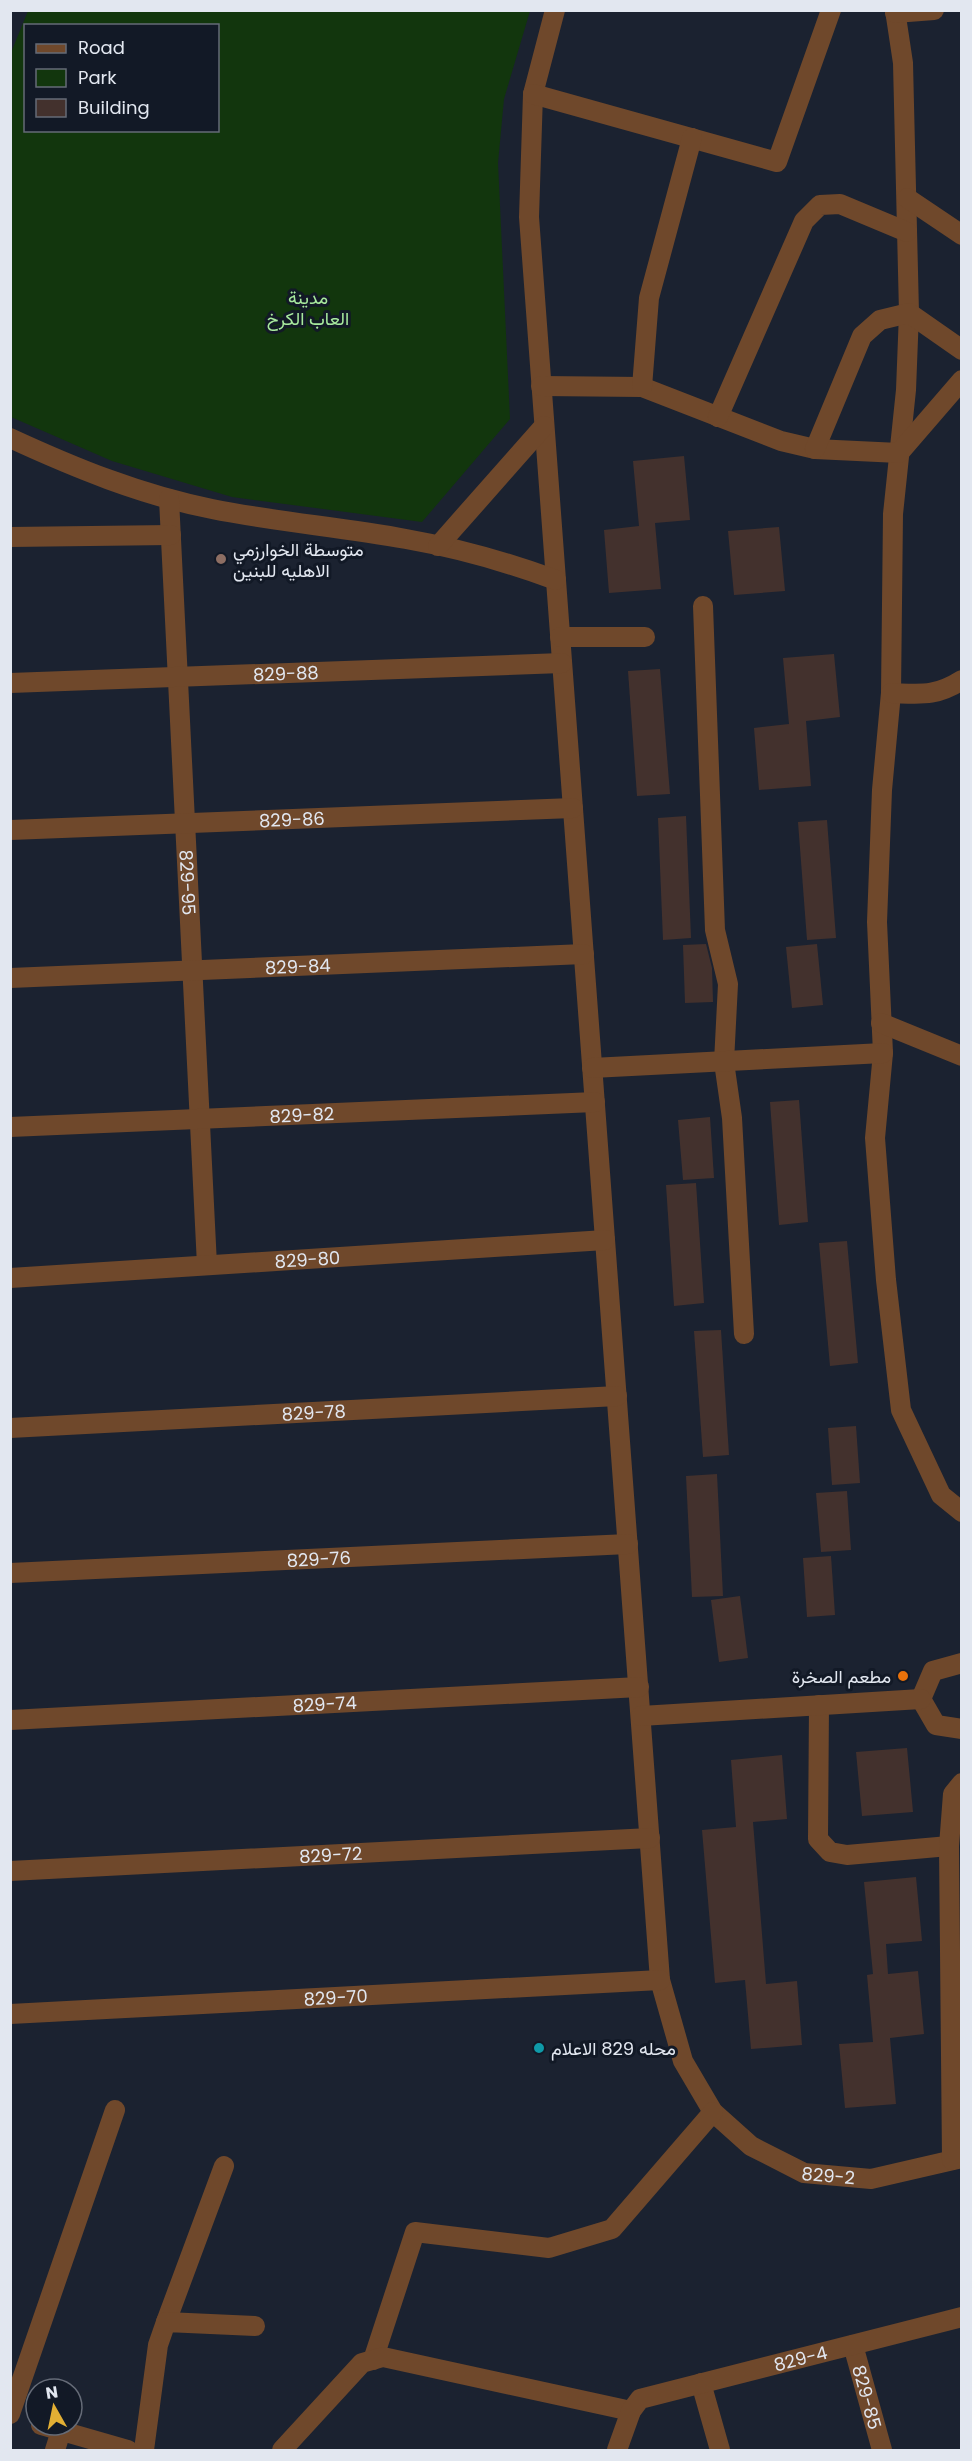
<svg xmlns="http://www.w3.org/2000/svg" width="972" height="2461" font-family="Poppins,Vazirmatn,sans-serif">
<rect width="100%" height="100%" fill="#1b2230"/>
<path fill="#12360d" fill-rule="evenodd" d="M 28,11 L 530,11 L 504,99 L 498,163 L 510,419 L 422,522 L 232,497 L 112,461 L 11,417 L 10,55 ZM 26,26 L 218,26 L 218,130 L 26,130 Z"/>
<g fill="#43312d">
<path d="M 684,456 L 690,520 L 655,523 L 661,589 L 609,593 L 604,530 L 639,526 L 633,461 Z"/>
<path d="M 779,527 L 785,591 L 734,595 L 728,531 Z"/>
<path d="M 834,654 L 840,717 L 806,721 L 811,786 L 759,790 L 754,728 L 789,724 L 783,658 Z"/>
<path d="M 660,669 L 670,794 L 637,796 L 628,671 Z"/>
<path d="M 686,816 L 691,938 L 663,940 L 658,818 Z"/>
<path d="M 827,820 L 836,938 L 807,940 L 798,822 Z"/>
<path d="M 706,944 L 712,968 L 713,1002 L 685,1003 L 683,945 Z"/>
<path d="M 817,944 L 823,1005 L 792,1008 L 786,947 Z"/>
<path d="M 799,1100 L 808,1222 L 779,1225 L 770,1102 Z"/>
<path d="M 710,1117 L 714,1178 L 683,1180 L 678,1120 Z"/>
<path d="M 696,1183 L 704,1303 L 674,1306 L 666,1185 Z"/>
<path d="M 847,1241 L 858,1363 L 830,1366 L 819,1243 Z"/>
<path d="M 721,1330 L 729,1455 L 703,1457 L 694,1331 Z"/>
<path d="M 856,1426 L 860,1483 L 832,1485 L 828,1428 Z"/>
<path d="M 717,1474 L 723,1596 L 692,1597 L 686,1476 Z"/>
<path d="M 847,1491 L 851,1550 L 821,1552 L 816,1493 Z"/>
<path d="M 831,1556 L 835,1615 L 807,1617 L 803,1558 Z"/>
<path d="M 740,1596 L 748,1658 L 719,1662 L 711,1600 Z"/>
<path d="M 907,1748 L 913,1812 L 862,1816 L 856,1752 Z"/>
<path d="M 782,1755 L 787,1819 L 753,1822 L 766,1984 L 797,1981 L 802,2045 L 751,2049 L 745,1980 L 715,1983 L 702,1830 L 736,1827 L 731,1760 Z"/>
<path d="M 916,1877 L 922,1941 L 886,1944 L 888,1974 L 918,1971 L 924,2034 L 890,2038 L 896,2104 L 845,2108 L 839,2044 L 873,2042 L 867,1975 L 873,1974 L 864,1882 Z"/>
</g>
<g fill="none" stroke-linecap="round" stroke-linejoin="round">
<g stroke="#6f482b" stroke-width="20">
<path id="s1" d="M 555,10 L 533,94 L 529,217 L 660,1980 L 683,2061 L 713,2112 L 751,2146 L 804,2173 L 871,2179 L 962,2158"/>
<path d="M 895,10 L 903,63 L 909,313 L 906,390 L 893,514 L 891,693 L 882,790 L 877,922 L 883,1053 L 875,1138 L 886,1280 L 901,1410 L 941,1495 L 962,1512"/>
<path d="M 895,13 L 934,10"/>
<path d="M 533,94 L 777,162 L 831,10"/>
<path d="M 907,198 L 962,235"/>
<path d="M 541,386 L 642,387 L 781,441 L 815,449 L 899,453 L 962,380"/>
<path d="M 642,387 L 649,298 L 692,138"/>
<path d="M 718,417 L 804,221 L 820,205 L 840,204 L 907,232"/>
<path d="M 10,438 C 75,468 141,495 212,509 C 276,522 342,527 406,539 C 457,548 507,562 556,580"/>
<path d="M 815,449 L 862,336 L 880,320 L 909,313 L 962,350"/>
<path id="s2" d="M 169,499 L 207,1265"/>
<path d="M 10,537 L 171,535"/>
<path d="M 438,546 L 544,426"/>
<path d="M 703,606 L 715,930 L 728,984 L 724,1062 L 732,1118 L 744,1334"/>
<path d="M 560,637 L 645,637"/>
<path id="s3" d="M 10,683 L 562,663"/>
<path d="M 891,693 C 921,694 935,697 962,680"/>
<path id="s4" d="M 10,830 L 573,808"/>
<path id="s5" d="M 10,978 L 584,954"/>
<path d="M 881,1023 L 962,1056"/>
<path d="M 592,1068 L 883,1053"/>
<path id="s6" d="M 10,1127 L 595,1102"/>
<path id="s7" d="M 10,1278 L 605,1240"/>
<path id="s8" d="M 10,1428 L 617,1396"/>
<path id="s9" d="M 10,1573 L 628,1544"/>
<path d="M 962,1663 L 933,1671 L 921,1699 L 936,1725 L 962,1729"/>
<path d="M 819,1705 L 818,1839 L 830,1852 L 847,1855 L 949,1846"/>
<path d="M 641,1716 L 921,1699"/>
<path id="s10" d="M 10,1720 L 639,1687"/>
<path id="s11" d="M 10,1871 L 650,1838"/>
<path id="s12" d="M 10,2014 L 660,1980"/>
<path d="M 952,2160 L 949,1846 L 953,1794 L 962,1783"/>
<path d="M 166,2322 L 224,2166"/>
<path id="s13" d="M 853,2345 L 882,2450"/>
<path d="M 373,2360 L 415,2232 L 549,2248 L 612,2229 L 713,2112"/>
<path d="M 701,2383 L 720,2450"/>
<path d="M 10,2414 L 115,2110"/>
<path d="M 41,2425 L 128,2450"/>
<path d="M 55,2450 L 61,2431"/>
<path d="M 144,2450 L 158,2345 L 166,2322 L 255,2326"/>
<path d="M 282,2450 L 362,2363 L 383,2357 L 631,2411"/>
<path id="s14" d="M 617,2450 L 631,2411 L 640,2399 L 962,2317"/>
</g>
</g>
<circle fill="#8d6e63" stroke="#121926" stroke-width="2" cx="221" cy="559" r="6"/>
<circle fill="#e8710a" stroke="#121926" stroke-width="2" cx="903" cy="1676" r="6"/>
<circle fill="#0f9aa8" stroke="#121926" stroke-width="2" cx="539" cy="2048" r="6"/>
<g text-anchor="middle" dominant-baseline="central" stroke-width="6" stroke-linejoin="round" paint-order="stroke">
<g font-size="18" fill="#a8ea9e" stroke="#121926">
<text x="308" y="297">مدينة<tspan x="308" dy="21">العاب الكرخ</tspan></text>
</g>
<g font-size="18" fill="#e2e7f0" stroke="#121926" text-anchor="start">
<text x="233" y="549">متوسطة الخوارزمي<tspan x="233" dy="21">الاهليه للبنين</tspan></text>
<text x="891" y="1676" text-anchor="end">مطعم الصخرة</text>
<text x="551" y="2048">محله 829 الاعلام</text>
</g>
<g font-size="18" fill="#e2e7f0" stroke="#121926">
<text stroke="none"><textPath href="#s3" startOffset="276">829-88</textPath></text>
<text stroke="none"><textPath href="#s4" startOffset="282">829-86</textPath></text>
<text stroke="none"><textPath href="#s2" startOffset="384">829-95</textPath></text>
<text stroke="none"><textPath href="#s5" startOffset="288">829-84</textPath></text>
<text stroke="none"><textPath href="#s6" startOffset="292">829-82</textPath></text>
<text stroke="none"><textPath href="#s7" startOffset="298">829-80</textPath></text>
<text stroke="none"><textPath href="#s8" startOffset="304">829-78</textPath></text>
<text stroke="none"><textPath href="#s9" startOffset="309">829-76</textPath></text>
<text stroke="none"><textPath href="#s10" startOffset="315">829-74</textPath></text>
<text stroke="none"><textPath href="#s11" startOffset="321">829-72</textPath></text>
<text stroke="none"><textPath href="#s12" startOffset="326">829-70</textPath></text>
<text stroke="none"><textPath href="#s1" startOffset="2256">829-2</textPath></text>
<text stroke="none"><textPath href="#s14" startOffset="222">829-4</textPath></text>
<text stroke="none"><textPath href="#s13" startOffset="54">829-85</textPath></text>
</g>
</g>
<rect width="972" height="2461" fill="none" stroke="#e2e7f0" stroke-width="24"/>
<rect x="24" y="24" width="195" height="108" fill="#121926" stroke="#656b77" stroke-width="1.5"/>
<rect x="36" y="44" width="30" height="9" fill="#6f482b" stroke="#656b77" stroke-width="1.5"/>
<text x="78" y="54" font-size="18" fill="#e2e7f0">Road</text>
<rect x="36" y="69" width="30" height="18" fill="#12360d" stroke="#656b77" stroke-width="1.5"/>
<text x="78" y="84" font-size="18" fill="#e2e7f0">Park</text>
<rect x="36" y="99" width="30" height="18" fill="#43312d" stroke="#656b77" stroke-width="1.5"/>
<text x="78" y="114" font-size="18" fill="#e2e7f0">Building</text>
<g transform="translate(54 2407) rotate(351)"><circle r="28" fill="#121926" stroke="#656b77" stroke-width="1.5"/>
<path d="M0-4.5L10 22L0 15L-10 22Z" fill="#e2af34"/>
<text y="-9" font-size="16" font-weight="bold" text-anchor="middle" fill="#e2e7f0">N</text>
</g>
</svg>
